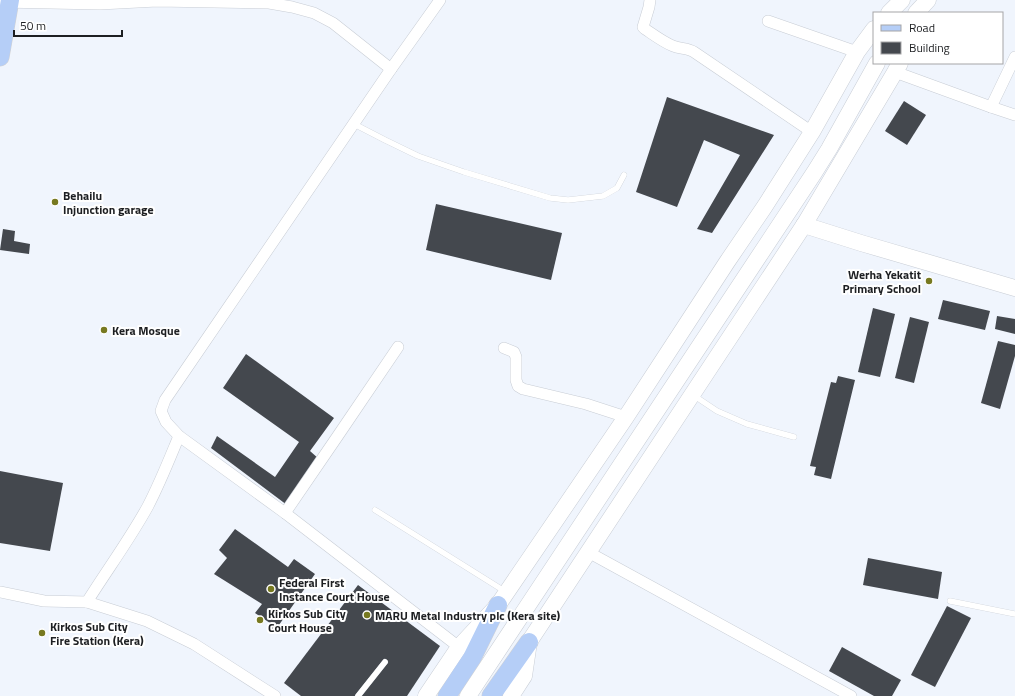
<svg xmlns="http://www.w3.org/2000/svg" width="1015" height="696" font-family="'Titillium Web',sans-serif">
<rect width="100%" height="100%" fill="#f0f5fd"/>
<g fill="#44484e">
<path d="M 667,97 L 774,135 L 712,233 L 697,229 L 740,155 L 704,140 L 677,207 L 636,192 Z"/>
<path d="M 904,101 L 926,115 L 907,145 L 885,131 Z"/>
<path d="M 436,204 L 562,233 L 551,280 L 426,250 Z"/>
<path d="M 3,229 L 15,231 L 14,241 L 30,244 L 29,254 L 0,250 Z"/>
<path d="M 943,300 L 990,311 L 985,330 L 938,319 Z"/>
<path d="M 873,308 L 895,314 L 880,377 L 858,372 Z"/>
<path d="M 997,316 L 1015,319 L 1015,334 L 995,329 Z"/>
<path d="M 910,317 L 929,322 L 914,383 L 895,378 Z"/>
<path d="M 998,341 L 1015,345 L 1015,356 L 1000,409 L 981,403 Z"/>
<path d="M 246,354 L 334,418 L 310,451 L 319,459 L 287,505 L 211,448 L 217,436 L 275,477 L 299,442 L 223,388 Z"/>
<path d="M 838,376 L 855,380 L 831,479 L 814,475 L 816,467 L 810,466 L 831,382 L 836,383 Z"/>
<path d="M 0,471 L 63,483 L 50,551 L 0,543 Z"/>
<path d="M 235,529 L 288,567 L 294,559 L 315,574 L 274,632 L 268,627 L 270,623 L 255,613 L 262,604 L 214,574 L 227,558 L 219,550 Z"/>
<path d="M 868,558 L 942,572 L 938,599 L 863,585 Z"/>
<path d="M 358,585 L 440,646 L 407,696 L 301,696 L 284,683 Z"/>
<path d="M 947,606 L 971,618 L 935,687 L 911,675 Z"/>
<path d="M 842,647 L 901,680 L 892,696 L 874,696 L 829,671 Z"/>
</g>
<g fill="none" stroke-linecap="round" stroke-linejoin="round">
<g stroke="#c8cdd5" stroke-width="6">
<g id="lane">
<path d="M 354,124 L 385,140 L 418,156 L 464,172 L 550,198 L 568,200 L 603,196 L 617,188 L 624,175"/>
<path d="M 693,395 L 717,411 L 747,424 L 794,437"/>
<path d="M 375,510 L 506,592"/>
<path d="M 950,601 L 1015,614"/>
<path d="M 358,696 L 385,662"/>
</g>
</g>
<g stroke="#c8cdd5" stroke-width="12">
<g id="street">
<path d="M 440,0 L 391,69 L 165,400 L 161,411 L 166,422 L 179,436 L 285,513 L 459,647"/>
<path d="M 650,0 L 649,7 L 643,27 L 645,29 C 654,35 663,42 673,46 C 680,49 688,48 694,52 L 812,132"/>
<path d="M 0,2 L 100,4 L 157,1 L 269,3 L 292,7 L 314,13 L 333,23 L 391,69"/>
<path d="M 768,21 L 857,52"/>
<path d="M 895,72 L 991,107 L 1015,115"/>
<path d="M 991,107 L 1015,57"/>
<path d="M 504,348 L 514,352 L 516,357 L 516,380 L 518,386 L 523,389 L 586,404 L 626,417"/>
<path d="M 285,513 L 337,437 L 398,347"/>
<path d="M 588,552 L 851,696"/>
<path d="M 0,592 L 44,601 L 87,602 L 147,621 L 194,644 L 275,696"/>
<path d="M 87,602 C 107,570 130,539 148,506 C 160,483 169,460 179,436"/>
</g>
</g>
<g stroke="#c8cdd5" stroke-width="17">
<g id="secondary">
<path d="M 889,13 L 902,0"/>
<path d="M 916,13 L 928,0"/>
<path d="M 804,225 L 861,243 L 1015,288"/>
<path d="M 426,696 L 459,647 L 498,605 L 626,417 L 727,262 L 765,206 L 812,132 L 857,52 L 874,29"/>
<path d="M 468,696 L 814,173 L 829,149 L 877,63"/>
<path d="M 511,696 L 524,676 L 529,642 L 804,225 L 895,72 L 900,63"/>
</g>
</g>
<g stroke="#d2d2d3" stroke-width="19">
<g id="primary">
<path d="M 0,57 L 10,0"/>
<path d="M 447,696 L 472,658 L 498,605"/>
<path d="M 491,696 L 529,642"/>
</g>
</g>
<use href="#lane" stroke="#fff" stroke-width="5.5"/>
<use href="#street" stroke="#fff" stroke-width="11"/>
<use href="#secondary" stroke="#fff" stroke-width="16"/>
<use href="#primary" stroke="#b5cef7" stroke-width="18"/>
</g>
<g fill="#777920" stroke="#fff" stroke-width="1.5">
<circle cx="55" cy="202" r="4"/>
<circle cx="929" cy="281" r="4"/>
<circle cx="104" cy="330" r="4"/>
<circle cx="271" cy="589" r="4"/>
<circle cx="367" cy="615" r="4"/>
<circle cx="260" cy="620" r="4"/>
<circle cx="42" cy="633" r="4"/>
</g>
<g text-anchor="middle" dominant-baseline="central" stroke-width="4" stroke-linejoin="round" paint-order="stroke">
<g font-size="12" font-weight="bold" fill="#1d1f22" stroke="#fff" text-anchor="start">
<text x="63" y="195">Behailu<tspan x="63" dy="14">Injunction garage</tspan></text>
<text x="921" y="274" text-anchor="end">Werha Yekatit<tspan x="921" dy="14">Primary School</tspan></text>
<text x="112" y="330">Kera Mosque</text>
<text x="279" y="582">Federal First<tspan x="279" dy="14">Instance Court House</tspan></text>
<text x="268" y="613">Kirkos Sub City<tspan x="268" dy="14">Court House</tspan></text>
<text x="375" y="615">MARU Metal Industry plc (Kera site)</text>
<text x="50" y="626">Kirkos Sub City<tspan x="50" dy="14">Fire Station (Kera)</tspan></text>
</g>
</g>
<rect x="873" y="12" width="130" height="52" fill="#ffffff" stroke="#a5a5a7"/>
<rect x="881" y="25" width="20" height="6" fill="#b5cef7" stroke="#a5a5a7"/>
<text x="909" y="32" font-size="12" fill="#1d1f22">Road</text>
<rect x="881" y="42" width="20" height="12" fill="#44484e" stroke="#a5a5a7"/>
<text x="909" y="52" font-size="12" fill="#1d1f22">Building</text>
<path d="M14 30v6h108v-6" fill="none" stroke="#1d1f22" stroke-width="2"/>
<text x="20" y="30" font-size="12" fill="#1d1f22" stroke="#ffffff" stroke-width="3" paint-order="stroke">50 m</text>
</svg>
